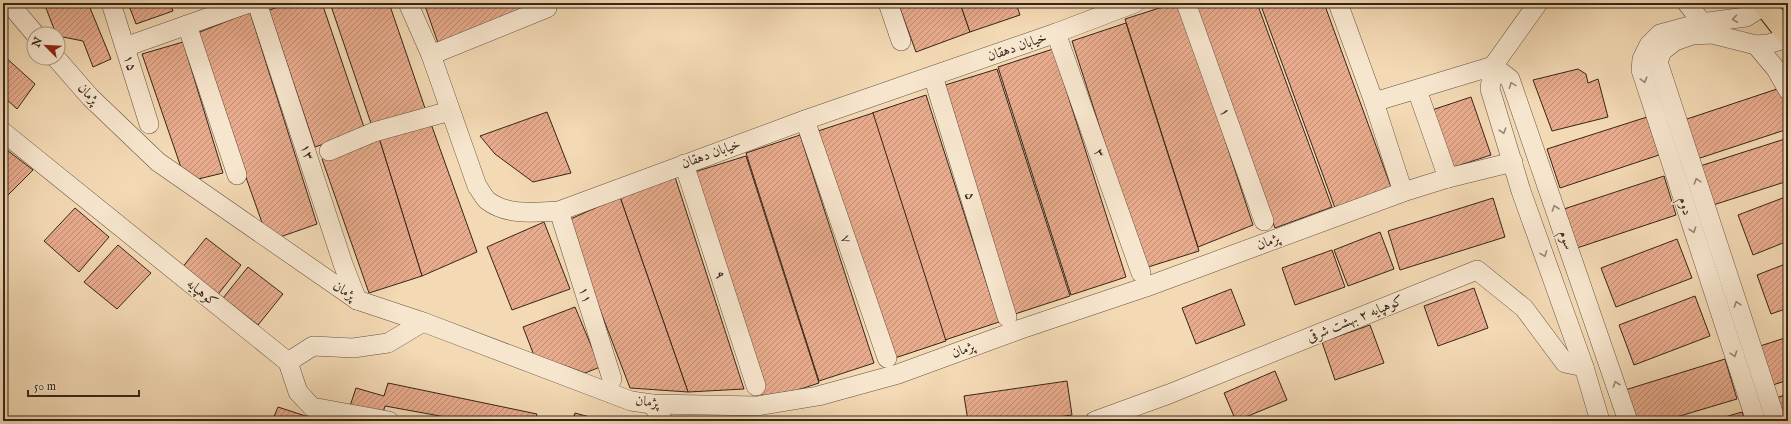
<svg xmlns="http://www.w3.org/2000/svg" width="1791" height="424" font-family="'IM FELL English',Amiri,serif">
<defs>
<pattern id="building-hatch" width="6" height="6" patternUnits="userSpaceOnUse"><rect width="6" height="6" fill="#e8ab8d"/><path d="M-1 1l2-2M0 6l6-6M5 7l2-2" fill="none" stroke="#bd8b72"/></pattern>
</defs>
<rect width="100%" height="100%" fill="#f3d9b4"/>
<filter id="stains"><feTurbulence type="fractalNoise" baseFrequency=".005" numOctaves="4"/><feColorMatrix values="0 0 0 0 .2 0 0 0 0 .09 0 0 0 0 .02 0 0 0 .5 -.17"/></filter>
<radialGradient id="worn" r=".72"><stop offset=".6" stop-color="#630" stop-opacity="0"/><stop offset="1" stop-color="#630" stop-opacity=".3"/></radialGradient>
<g fill="url(#building-hatch)" stroke="#36261a">
<path d="M 44,3 L 88,3 L 111,59 L 93,67 L 83,41 L 58,36 L 58,34 L 56,34 Z"/>
<path d="M 128,3 L 170,3 L 173,11 L 136,24 Z"/>
<path d="M 291,3 L 322,3 L 365,130 L 315,147 L 269,10 Z"/>
<path d="M 330,3 L 389,3 L 427,114 L 374,132 Z"/>
<path d="M 424,3 L 536,3 L 438,43 Z"/>
<path d="M 898,3 L 960,3 L 970,32 L 916,52 Z"/>
<path d="M 960,3 L 1016,3 L 1020,15 L 970,32 Z"/>
<path d="M 1175,3 L 1180,3 L 1253,225 L 1198,247 L 1125,19 Z"/>
<path d="M 1193,3 L 1257,3 L 1332,207 L 1275,228 Z"/>
<path d="M 1260,3 L 1324,3 L 1391,187 L 1335,208 Z"/>
<path d="M 250,12 L 317,224 L 280,237 L 265,231 L 195,34 Z"/>
<path d="M 1126,23 L 1199,251 L 1145,268 L 1072,41 Z"/>
<path d="M 183,42 L 223,173 L 186,182 L 142,54 Z"/>
<path d="M 1053,49 L 1126,277 L 1071,295 L 998,67 Z"/>
<path d="M 3,55 L 35,84 L 17,109 L 3,96 Z"/>
<path d="M 997,69 L 1070,296 L 1015,314 L 942,86 Z"/>
<path d="M 1578,69 L 1586,74 L 1588,83 L 1598,79 L 1608,117 L 1552,131 L 1533,80 Z"/>
<path d="M 1780,88 L 1788,112 L 1788,129 L 1694,160 L 1681,121 Z"/>
<path d="M 926,95 L 999,322 L 945,340 L 872,113 Z"/>
<path d="M 1471,97 L 1491,155 L 1451,168 L 1432,110 Z"/>
<path d="M 547,112 L 571,173 L 533,182 L 495,154 L 480,136 Z"/>
<path d="M 873,113 L 946,341 L 892,359 L 818,131 Z"/>
<path d="M 1647,117 L 1659,155 L 1560,188 L 1547,149 Z"/>
<path d="M 430,121 L 477,252 L 422,276 L 379,138 Z"/>
<path d="M 800,135 L 874,363 L 819,381 L 746,153 Z"/>
<path d="M 379,138 L 422,276 L 369,293 L 322,159 Z"/>
<path d="M 1788,138 L 1788,181 L 1710,206 L 1697,167 Z"/>
<path d="M 3,147 L 33,170 L 3,200 Z"/>
<path d="M 746,156 L 819,383 L 764,401 L 691,173 Z"/>
<path d="M 1664,176 L 1676,215 L 1577,248 L 1564,209 Z"/>
<path d="M 675,177 L 744,389 L 688,392 L 620,197 Z"/>
<path d="M 1788,196 L 1788,241 L 1753,255 L 1738,215 Z"/>
<path d="M 620,197 L 688,392 L 630,388 L 566,221 Z"/>
<path d="M 1493,198 L 1505,237 L 1400,270 L 1388,231 Z"/>
<path d="M 75,208 L 109,237 L 79,272 L 44,241 Z"/>
<path d="M 544,222 L 570,289 L 512,310 L 487,247 Z"/>
<path d="M 1380,232 L 1394,269 L 1348,286 L 1334,250 Z"/>
<path d="M 206,238 L 241,265 L 216,297 L 181,269 Z"/>
<path d="M 1677,239 L 1692,278 L 1616,307 L 1601,268 Z"/>
<path d="M 118,245 L 151,273 L 117,309 L 84,282 Z"/>
<path d="M 1332,250 L 1345,287 L 1295,305 L 1282,268 Z"/>
<path d="M 1788,263 L 1788,308 L 1771,314 L 1757,275 Z"/>
<path d="M 248,267 L 283,294 L 258,325 L 223,298 Z"/>
<path d="M 1474,288 L 1488,328 L 1438,346 L 1424,306 Z"/>
<path d="M 1231,289 L 1245,325 L 1196,344 L 1182,308 Z"/>
<path d="M 1695,296 L 1710,336 L 1634,365 L 1619,325 Z"/>
<path d="M 575,307 L 600,367 L 585,373 L 563,365 L 535,358 L 523,327 Z"/>
<path d="M 1370,325 L 1384,363 L 1335,380 L 1322,342 Z"/>
<path d="M 1788,337 L 1788,380 L 1770,386 L 1757,347 Z"/>
<path d="M 1725,359 L 1737,399 L 1663,421 L 1635,421 L 1625,390 Z"/>
<path d="M 1275,371 L 1287,400 L 1236,421 L 1224,393 Z"/>
<path d="M 1067,381 L 1072,415 L 1028,421 L 968,421 L 964,396 Z"/>
<path d="M 388,383 L 537,414 L 535,421 L 453,421 L 451,418 L 385,406 L 382,416 L 349,409 L 356,388 L 384,396 Z"/>
<path d="M 1788,394 L 1788,421 L 1780,421 L 1773,399 Z"/>
<path d="M 278,407 L 321,421 L 272,421 Z"/>
<path d="M 1742,412 L 1745,421 L 1711,421 Z"/>
<path d="M 575,413 L 604,421 L 572,421 Z"/>
</g>
<g fill="none" stroke-linecap="round" stroke-linejoin="round">
<g stroke="#655340" stroke-width="20">
<g id="minor">
<path d="M 9,3 L 35,34"/>
<path d="M 111,3 L 149,124"/>
<path d="M 257,3 L 343,264 L 357,300"/>
<path d="M 408,3 L 431,55 L 477,186 C 481,191 484,198 488,201 C 508,216 536,212 559,211 L 805,120 L 1056,33 L 1135,3"/>
<path d="M 888,3 L 901,41"/>
<path d="M 1186,3 L 1264,221"/>
<path d="M 1338,3 L 1374,102 L 1403,192"/>
<path d="M 1538,3 L 1493,66 L 1490,89 L 1521,191 L 1584,367 L 1600,421"/>
<path d="M 1687,3 L 1708,30"/>
<path d="M 187,25 L 237,175"/>
<path d="M 1056,33 L 1141,273"/>
<path d="M 1756,45 L 1776,69 L 1788,90"/>
<path d="M 125,47 L 249,3"/>
<path d="M 431,55 L 547,8"/>
<path d="M 56,58 L 90,97 L 158,162 L 357,300 L 423,322 L 631,401 L 652,404 L 757,406 L 818,396 L 898,374 L 1021,329 L 1146,287 L 1403,192 L 1448,178 L 1513,162"/>
<path d="M 1493,66 L 1510,79 L 1628,421"/>
<path d="M 933,76 L 1007,317"/>
<path d="M 1417,90 L 1448,178"/>
<path d="M 1374,102 L 1493,66"/>
<path d="M 805,120 L 887,358"/>
<path d="M 3,132 L 288,362 L 313,346 L 353,348 L 388,343 L 423,322"/>
<path d="M 329,151 L 374,132 L 450,111"/>
<path d="M 684,164 L 756,386"/>
<path d="M 559,211 L 612,379"/>
<path d="M 288,362 L 298,392 L 312,407 L 389,421"/>
<path d="M 652,404 L 663,421"/>
<path d="M 1095,421 L 1169,394 L 1477,270 L 1524,308 L 1565,363 L 1584,367"/>
<path d="M 1756,421 L 1641,70 L 1642,59 L 1649,45 L 1660,34 L 1701,23 L 1746,17 L 1765,5"/>
<path d="M 1776,421 L 1658,62 L 1662,51 L 1675,41 L 1692,35 L 1712,34 L 1756,45 L 1768,44 L 1788,38"/>
</g>
</g>
<g stroke="#36261a" stroke-width="24">
<path id="major" d="M 1763,3 L 1788,35"/>
</g>
<use href="#minor" stroke="#f7e6ce" stroke-width="19"/>
<use href="#major" stroke="#f3d9b4" stroke-width="22"/>
</g>
<defs><path id="oneway-chevron" d="M-2-3.5L2.5 0L-2 3.5" fill="none" stroke-width="1.6" stroke-linecap="round" stroke-linejoin="round"/></defs>
<g stroke="#968674">
<use href="#oneway-chevron" transform="translate(1735 19) rotate(172)"/>
<use href="#oneway-chevron" transform="translate(1644 80) rotate(75)"/>
<use href="#oneway-chevron" transform="translate(1512 85) rotate(-111)"/>
<use href="#oneway-chevron" transform="translate(1503 131) rotate(73)"/>
<use href="#oneway-chevron" transform="translate(1697 181) rotate(-108)"/>
<use href="#oneway-chevron" transform="translate(1555 208) rotate(-109)"/>
<use href="#oneway-chevron" transform="translate(1693 230) rotate(72)"/>
<use href="#oneway-chevron" transform="translate(1544 254) rotate(70)"/>
<use href="#oneway-chevron" transform="translate(1737 304) rotate(-108)"/>
<use href="#oneway-chevron" transform="translate(1734 354) rotate(72)"/>
<use href="#oneway-chevron" transform="translate(1616 384) rotate(-109)"/>
</g>
<g text-anchor="middle" dominant-baseline="central" stroke-width="3" stroke-linejoin="round" paint-order="stroke">
<g font-size="14" fill="#36261a" stroke="#f7e6ce">
<text transform="translate(1017 47) rotate(-19)">خیابان دهقان</text>
<text transform="translate(130 63) rotate(73)">۱۵</text>
<text transform="translate(88 94) rotate(47)">پژمان</text>
<text transform="translate(1225 112) rotate(70)">۱</text>
<text transform="translate(307 152) rotate(72)">۱۳</text>
<text transform="translate(1099 153) rotate(71)">۳</text>
<text transform="translate(711 154) rotate(-20)">خیابان دهقان</text>
<text transform="translate(970 196) rotate(73)">۵</text>
<text transform="translate(1685 206) rotate(72)">دوم</text>
<text transform="translate(846 239) rotate(71)">۷</text>
<text transform="translate(1566 240) rotate(71)">سوم</text>
<text transform="translate(1268 242) rotate(-20)">پژمان</text>
<text transform="translate(720 275) rotate(72)">۹</text>
<text transform="translate(344 291) rotate(33)">پژمان</text>
<text transform="translate(202 293) rotate(39)">کوهپایه</text>
<text transform="translate(585 295) rotate(73)">۱۱</text>
<text transform="translate(1355 319) rotate(-22)">کوهپایه ۲ بهشت شرقی</text>
<text transform="translate(963 350) rotate(-20)">پژمان</text>
<text transform="translate(647 402) rotate(6)">پژمان</text>
</g>
</g>
<rect width="1791" height="424" fill="none" stroke="#f3d9b4" stroke-width="16"/>
<rect x="4" y="4" width="1783" height="416" fill="none" stroke="#36261a" stroke-width="2"/>
<rect x="8" y="8" width="1775" height="408" fill="none" stroke="#36261a"/>
<g transform="translate(46 46) rotate(294)"><circle r="19" fill="#f7e6ce" stroke="#aa9986"/>
<path d="M0-3L7 15L0 10L-7 15Z" fill="#8f2418"/>
<text y="-6" font-size="11" font-weight="bold" text-anchor="middle" fill="#36261a">N</text>
</g>
<path d="M28 390v6h111v-6" fill="none" stroke="#36261a" stroke-width="2"/>
<text x="34" y="390" font-size="12" fill="#36261a" stroke="#f7e6ce" stroke-width="3" paint-order="stroke">50 m</text>
<rect width="100%" height="100%" filter="url(#stains)"/>
<rect width="100%" height="100%" fill="url(#worn)"/>
</svg>
